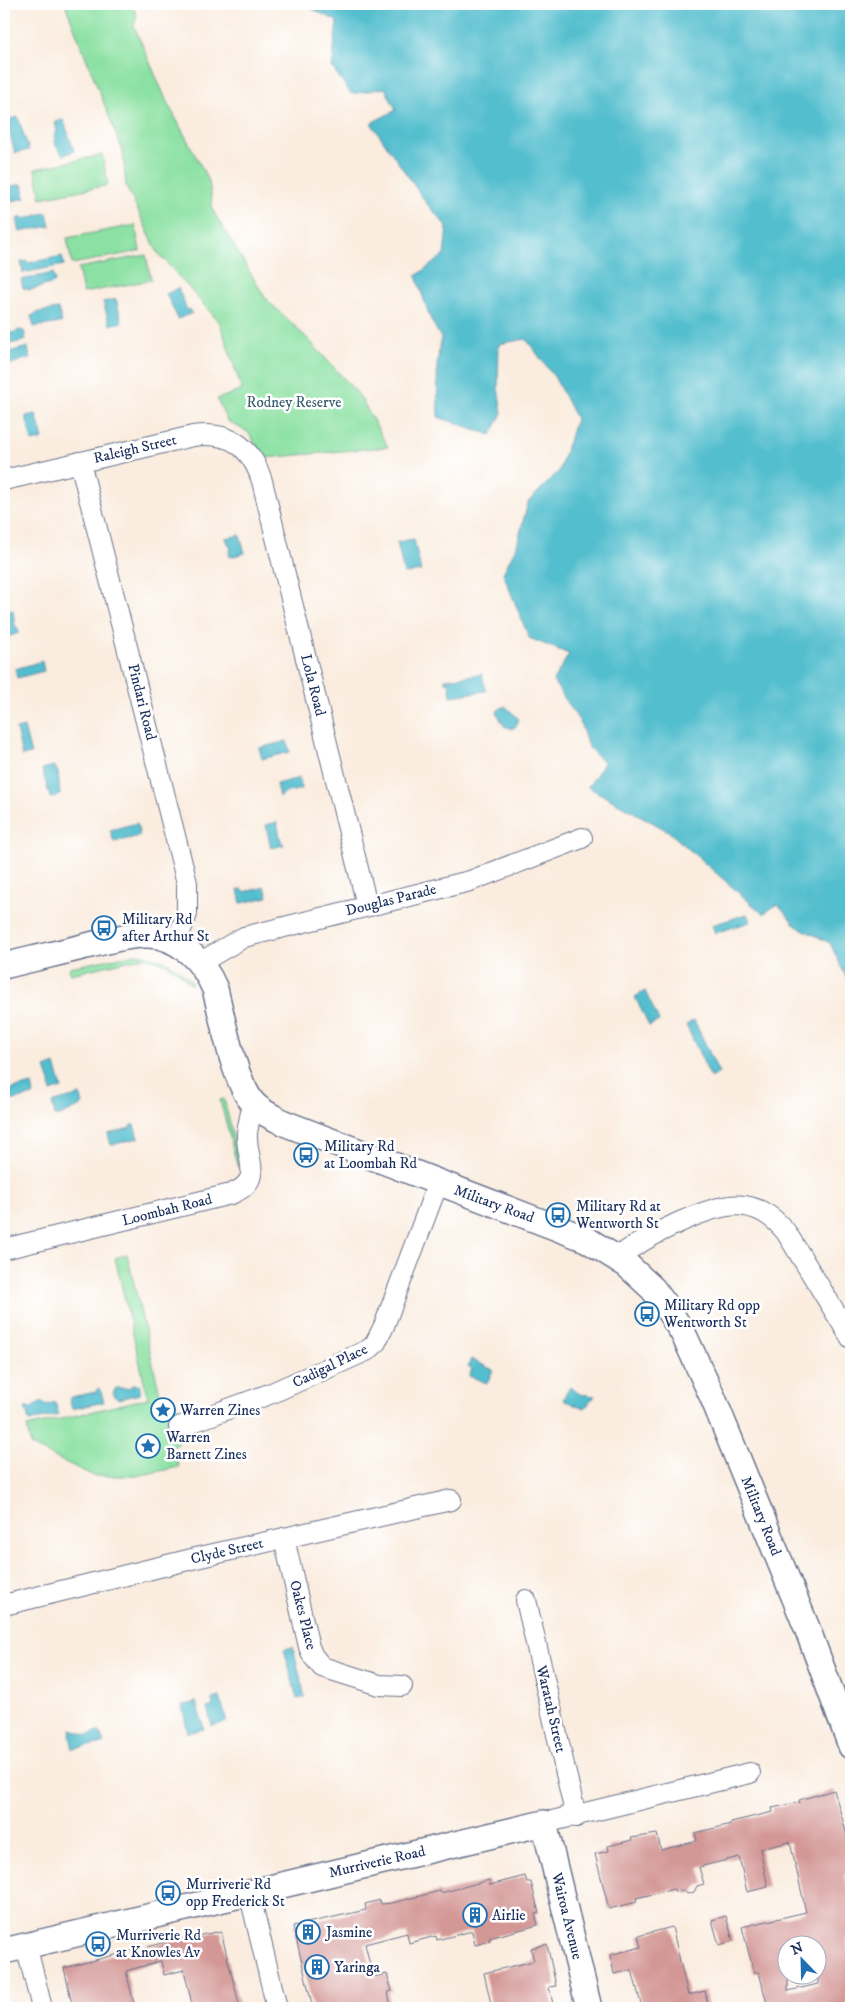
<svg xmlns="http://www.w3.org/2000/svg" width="855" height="2012" font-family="'IM FELL DW Pica',serif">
<rect width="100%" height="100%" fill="#fff"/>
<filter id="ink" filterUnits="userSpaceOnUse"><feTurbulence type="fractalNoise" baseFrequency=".02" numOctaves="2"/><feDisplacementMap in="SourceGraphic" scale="10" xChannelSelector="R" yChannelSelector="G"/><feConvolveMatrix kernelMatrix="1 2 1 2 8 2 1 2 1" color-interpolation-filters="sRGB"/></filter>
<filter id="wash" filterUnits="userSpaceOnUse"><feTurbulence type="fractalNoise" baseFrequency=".0096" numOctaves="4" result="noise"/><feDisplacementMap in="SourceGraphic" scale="20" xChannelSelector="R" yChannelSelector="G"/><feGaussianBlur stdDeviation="1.12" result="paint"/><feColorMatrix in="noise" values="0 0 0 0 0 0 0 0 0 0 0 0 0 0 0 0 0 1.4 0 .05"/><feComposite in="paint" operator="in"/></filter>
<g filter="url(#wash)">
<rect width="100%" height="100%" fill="#faecde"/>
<g fill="#8be1a3" stroke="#538880">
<path d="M 65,4 L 131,4 L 137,15 L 134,26 L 167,102 L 209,181 L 213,211 L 266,299 L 306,337 L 359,395 L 388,447 L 265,458 L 248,432 L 227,421 L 217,399 L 242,390 L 220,323 L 158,253 L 126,186 L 123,152 Z"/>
<path d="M 102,155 L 108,185 L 41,198 L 35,169 Z"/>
<path d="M 135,225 L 140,251 L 72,264 L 67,238 Z"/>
<path d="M 146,255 L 151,280 L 83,293 L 78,268 Z"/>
<path d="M 136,954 C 159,956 178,965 192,983 L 190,985 L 182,975 L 167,964 L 145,957 L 71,974 L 69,970 L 70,967 Z"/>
<path d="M 224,1099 L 238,1157 L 238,1168 L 220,1100 Z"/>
<path d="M 127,1254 L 160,1394 L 180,1408 L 182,1414 L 173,1418 L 178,1444 L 173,1446 L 179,1467 L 136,1476 L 94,1476 L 31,1446 L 27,1427 L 148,1398 L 115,1258 Z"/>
</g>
<g fill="#53bece" stroke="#377696">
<path d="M 302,4 L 851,4 L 851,988 L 830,943 L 796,926 L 778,904 L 763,914 L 668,831 L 588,787 L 604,763 L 588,747 L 580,722 L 553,681 L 569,654 L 529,638 L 503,573 L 517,545 L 528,502 L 559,471 L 576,419 L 555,378 L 526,339 L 499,344 L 498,388 L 502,413 L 491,435 L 438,417 L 437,365 L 441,338 L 430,318 L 416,276 L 444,255 L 447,227 L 427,204 L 371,123 L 396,110 L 385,88 L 351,94 L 332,67 L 337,21 Z"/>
<path d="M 18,117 L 29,150 L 15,153 L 6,120 Z"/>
<path d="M 62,120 L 64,121 L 74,151 L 63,155 L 56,146 L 54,135 L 57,132 L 55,122 Z"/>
<path d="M 22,184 L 25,198 L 4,203 L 4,188 Z"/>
<path d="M 44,213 L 47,213 L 50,226 L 20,232 L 17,219 L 22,217 L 25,219 Z"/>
<path d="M 62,256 L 64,265 L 23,273 L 21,262 L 27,261 L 28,263 Z"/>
<path d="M 53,273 L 55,282 L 54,283 L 30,290 L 23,288 L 21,280 Z"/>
<path d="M 178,288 L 187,310 L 190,309 L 192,313 L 178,319 L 166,294 Z"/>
<path d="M 116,299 L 122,322 L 110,325 L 103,302 Z"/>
<path d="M 58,309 L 62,322 C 55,325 42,325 34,327 L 31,316 L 39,312 Z"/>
<path d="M 19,330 L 24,331 L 26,339 L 24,341 L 4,345 L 4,332 L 12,333 Z"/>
<path d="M 28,347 L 30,360 L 25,359 L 6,366 L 4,364 L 4,353 Z"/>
<path d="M 36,414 L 43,439 L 32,442 L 26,416 Z"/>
<path d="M 240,535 L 245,553 L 230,557 L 229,553 L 231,548 L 225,538 Z"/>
<path d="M 414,539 L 421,571 L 404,574 L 397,542 Z"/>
<path d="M 13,610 L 15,626 L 17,627 L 19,633 L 7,637 L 4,624 L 4,612 Z"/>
<path d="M 42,661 L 44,671 L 17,678 L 15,669 Z"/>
<path d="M 482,674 L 486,691 L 451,696 L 449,682 L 445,682 L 445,679 Z"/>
<path d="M 505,706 L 518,718 L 517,725 L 512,729 L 504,726 L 497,713 L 498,710 Z"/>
<path d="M 24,727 L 31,754 L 22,756 L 16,729 Z"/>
<path d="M 287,741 L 290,752 L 262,759 L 259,748 Z"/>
<path d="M 54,766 L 58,772 L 60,795 L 50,798 L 42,769 Z"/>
<path d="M 299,778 L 302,789 L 284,793 L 279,797 L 276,784 Z"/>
<path d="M 277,822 L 281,841 L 284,845 L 271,848 L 266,825 Z"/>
<path d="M 137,823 L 140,836 L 114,842 L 110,830 Z"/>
<path d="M 265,887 L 268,897 L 241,903 L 238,890 L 242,889 L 244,892 Z"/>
<path d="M 747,914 L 750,922 L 715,933 L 712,925 Z"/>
<path d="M 645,991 L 659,1021 L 649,1026 L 635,997 Z"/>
<path d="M 694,1020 L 719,1073 L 711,1078 L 686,1025 Z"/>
<path d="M 55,1064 L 62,1088 L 51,1092 L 50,1082 L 45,1068 Z"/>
<path d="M 32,1084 L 34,1095 L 10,1101 L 8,1090 Z"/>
<path d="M 80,1095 L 83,1103 L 81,1106 L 60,1116 L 55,1116 L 52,1103 Z"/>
<path d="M 131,1125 L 134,1125 L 138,1138 L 111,1145 L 108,1134 L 130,1128 Z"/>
<path d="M 471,1359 L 493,1370 L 487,1383 L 469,1376 L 472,1369 L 468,1366 Z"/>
<path d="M 135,1384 L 140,1386 L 140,1394 L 119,1399 L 115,1397 L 113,1392 L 116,1388 L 128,1388 Z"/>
<path d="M 570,1387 L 580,1394 L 595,1396 L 585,1408 L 576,1406 L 563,1399 Z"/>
<path d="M 100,1388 L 104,1402 L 72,1409 L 69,1399 L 71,1397 L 96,1392 L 97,1389 Z"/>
<path d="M 44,1402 L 46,1405 L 55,1402 L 59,1415 L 29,1421 L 25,1408 L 35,1407 L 35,1404 Z"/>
<path d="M 293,1647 L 305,1697 L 297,1699 L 284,1649 Z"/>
<path d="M 220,1697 L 227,1722 L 212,1726 L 207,1708 L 213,1706 L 212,1699 Z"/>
<path d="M 196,1702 L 204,1729 L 188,1733 L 182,1706 Z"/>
<path d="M 71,1730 L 87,1735 L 99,1731 L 104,1743 L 73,1749 L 70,1736 Z"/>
</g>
<g id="blocks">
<g fill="#d39795" fill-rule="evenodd">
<path d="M 834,1790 L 851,1849 L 851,1873 L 844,1875 L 851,1903 L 851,1939 L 846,1940 L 851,1961 L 851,2004 L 843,2006 L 843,2008 L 768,2008 L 759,1972 L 754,1973 L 742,1927 L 806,1912 L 790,1842 L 760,1849 L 768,1887 L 747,1892 L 739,1857 L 699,1867 L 704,1884 L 697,1886 L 694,1892 L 688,1894 L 681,1890 L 675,1892 L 674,1889 L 636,1898 L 637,1902 L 609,1909 L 595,1854 L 609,1851 L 608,1846 L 632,1840 L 631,1838 L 657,1834 L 661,1850 L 697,1841 L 695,1833 L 731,1824 L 731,1822 L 773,1812 L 772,1808 L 800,1802 L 799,1800 ZM 788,1944 L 818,1944 L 818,1984 L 788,1991 Z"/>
<path d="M 525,1876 L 527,1882 L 531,1882 L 539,1913 L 535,1914 L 538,1925 L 489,1938 L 490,1941 L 475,1945 L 472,1931 L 437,1940 L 436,1936 L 409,1943 L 407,1933 L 365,1944 L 373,1977 L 387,1974 L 392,1991 L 388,1992 L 391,2008 L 313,2008 L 293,1926 L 366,1910 L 365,1904 L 380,1900 L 381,1904 L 392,1903 L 440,1891 L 441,1893 L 489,1880 L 490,1885 Z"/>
<path d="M 726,1916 L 733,1941 L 719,1945 L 712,1920 Z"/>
<path d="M 672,1927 L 688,1995 L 705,1991 L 708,2006 L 698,2008 L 642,2008 L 632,1970 L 614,1974 L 610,1955 L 641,1947 L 638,1936 Z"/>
<path d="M 216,1932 L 217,1933 L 221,1932 L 240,2008 L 193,2008 L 184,1970 L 164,1975 L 161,1961 L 126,1971 L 135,2008 L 73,2008 L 64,1968 L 162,1943 Z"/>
<path d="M 547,1944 L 556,1986 L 549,1987 L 554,2008 L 492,2008 L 484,1973 L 534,1961 L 531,1948 Z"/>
</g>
</g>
</g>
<g filter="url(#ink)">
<use href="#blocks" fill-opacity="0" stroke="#69718b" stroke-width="1"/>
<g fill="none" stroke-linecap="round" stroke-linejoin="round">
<g stroke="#69718b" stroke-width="22">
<g id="minor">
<path d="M 80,462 L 187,883 L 187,914 L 176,943"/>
<path d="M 4,480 L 193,436 C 230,431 251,446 262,481 L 367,905"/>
<path d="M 201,962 L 244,937 L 470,881 L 582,838"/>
<path d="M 4,1249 L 231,1194 C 265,1180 246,1161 247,1134 C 248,1124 251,1113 253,1103"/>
<path d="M 616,1258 C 643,1239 713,1200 745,1206 C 763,1209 775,1219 786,1232 L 851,1338"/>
<path d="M 179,1427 L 272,1393 L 368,1350 L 375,1344 L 384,1326 L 438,1183"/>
<path d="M 284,1538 L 309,1647 L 313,1656 L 322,1667 L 379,1685 L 402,1686"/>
<path d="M 526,1600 L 576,1817"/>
<path d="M 4,1605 L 196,1558 L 451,1500"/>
<path d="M 544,1823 L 750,1773"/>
<path d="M 249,1892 L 277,2008"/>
<path d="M 26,1945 L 42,2008"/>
</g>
</g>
<g stroke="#69718b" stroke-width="28">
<g id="tertiary">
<path d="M 4,966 C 31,959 59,953 86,946 C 105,942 127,934 147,935 C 179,935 203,961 215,989 C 223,1020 233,1077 252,1102 C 260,1112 273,1117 284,1123 L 586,1239 L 627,1265 L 653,1289 L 667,1308 L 683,1333 L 713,1398 L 807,1628 L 851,1746"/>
<path d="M 4,1951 L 544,1823 L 589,2008"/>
</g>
</g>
<use href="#minor" stroke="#fff" stroke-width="20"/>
<use href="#tertiary" stroke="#fff" stroke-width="25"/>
</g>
</g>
<defs>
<g id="bus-ring" transform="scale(1.25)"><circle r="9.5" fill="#fff" stroke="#1f6fb2" stroke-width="1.5"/><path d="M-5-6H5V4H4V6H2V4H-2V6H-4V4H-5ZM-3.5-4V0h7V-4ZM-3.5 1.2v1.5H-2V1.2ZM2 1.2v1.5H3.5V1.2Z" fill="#1f6fb2"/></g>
<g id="sight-ring" transform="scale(1.25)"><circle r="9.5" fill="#fff" stroke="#1f6fb2" stroke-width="1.5"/><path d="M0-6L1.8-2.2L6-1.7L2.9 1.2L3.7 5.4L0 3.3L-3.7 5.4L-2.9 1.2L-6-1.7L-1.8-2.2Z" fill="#1f6fb2"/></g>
<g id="building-ring" transform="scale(1.25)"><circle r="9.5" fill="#fff" stroke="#1f6fb2" stroke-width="1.5"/><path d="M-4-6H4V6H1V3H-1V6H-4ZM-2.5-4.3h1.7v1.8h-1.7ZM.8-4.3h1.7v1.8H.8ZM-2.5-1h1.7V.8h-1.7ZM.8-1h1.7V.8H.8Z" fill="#1f6fb2"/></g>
</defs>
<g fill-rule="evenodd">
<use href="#bus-ring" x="104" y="928"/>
<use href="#bus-ring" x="306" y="1155"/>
<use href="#bus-ring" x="558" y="1215"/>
<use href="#bus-ring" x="647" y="1314"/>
<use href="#sight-ring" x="163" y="1410"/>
<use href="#sight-ring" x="148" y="1446"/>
<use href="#bus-ring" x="168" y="1893"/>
<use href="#building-ring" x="475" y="1915"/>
<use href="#building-ring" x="308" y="1932"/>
<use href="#bus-ring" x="98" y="1944"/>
<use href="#building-ring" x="317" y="1967"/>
</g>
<g text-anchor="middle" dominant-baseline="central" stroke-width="5" stroke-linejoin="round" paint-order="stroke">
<g font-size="15" fill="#375c6f" stroke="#fff">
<text x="294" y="402">Rodney Reserve</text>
</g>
<g font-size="15" fill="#1b2f5e" stroke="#fff">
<text transform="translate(135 449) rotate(-13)">Raleigh Street</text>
<text transform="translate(313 685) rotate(76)">Lola Road</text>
<text transform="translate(142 702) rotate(76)">Pindari Road</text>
<text transform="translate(391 900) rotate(-14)">Douglas Parade</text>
<text transform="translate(494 1204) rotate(20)">Military Road</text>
<text transform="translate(167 1210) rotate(-14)">Loombah Road</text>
<text transform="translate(330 1366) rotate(-26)">Cadigal Place</text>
<text transform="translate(761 1516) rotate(68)">Military Road</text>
<text transform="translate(227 1551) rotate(-13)">Clyde Street</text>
<text transform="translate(303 1615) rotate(76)">Oakes Place</text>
<text transform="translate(551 1709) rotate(77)">Waratah Street</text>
<text transform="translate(377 1862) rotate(-13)">Murriverie Road</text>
<text transform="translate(567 1916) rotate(76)">Wairoa Avenue</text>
</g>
<g font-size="15" fill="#1b2f5e" stroke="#fff" text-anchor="start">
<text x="122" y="919">Military Rd<tspan x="122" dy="17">after Arthur St</tspan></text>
<text x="324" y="1146">Military Rd<tspan x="324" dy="17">at Loombah Rd</tspan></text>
<text x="576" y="1206">Military Rd at<tspan x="576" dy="17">Wentworth St</tspan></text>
<text x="664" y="1305">Military Rd opp<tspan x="664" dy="17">Wentworth St</tspan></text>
<text x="180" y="1410">Warren Zines</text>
<text x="166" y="1437">Warren<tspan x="166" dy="17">Barnett Zines</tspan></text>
<text x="186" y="1884">Murriverie Rd<tspan x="186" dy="17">opp Frederick St</tspan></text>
<text x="492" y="1915">Airlie</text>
<text x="326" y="1932">Jasmine</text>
<text x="116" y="1935">Murriverie Rd<tspan x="116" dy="17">at Knowles Av</tspan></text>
<text x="334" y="1967">Yaringa</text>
</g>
</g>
<rect width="855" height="2012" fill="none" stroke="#fff" stroke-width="20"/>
<g transform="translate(802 1960) rotate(337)"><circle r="24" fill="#ffffff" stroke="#a4acbf"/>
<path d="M0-4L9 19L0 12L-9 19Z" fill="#1f6fb2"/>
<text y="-8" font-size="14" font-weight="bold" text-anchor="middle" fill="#1b2f5e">N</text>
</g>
</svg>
